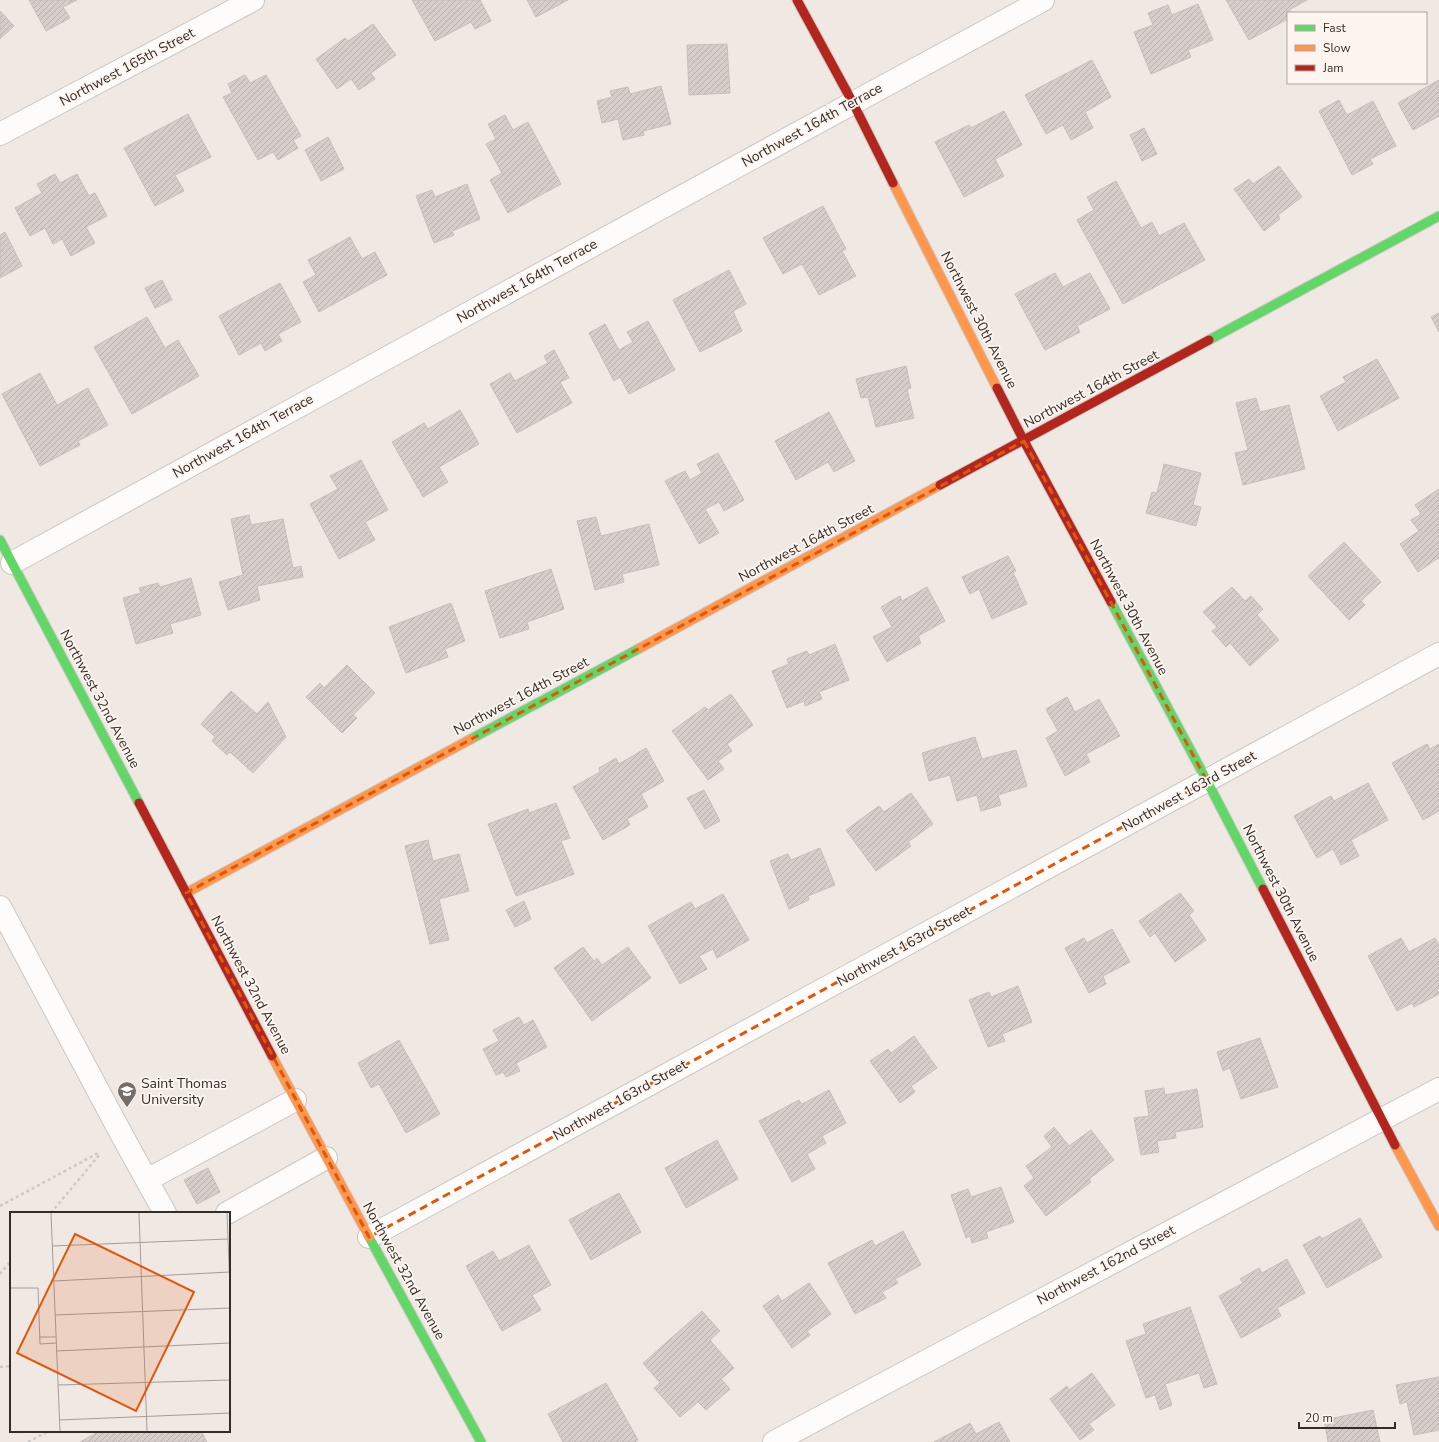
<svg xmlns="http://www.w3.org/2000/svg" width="1439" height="1442" font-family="'Nunito Sans',sans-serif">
<defs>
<pattern id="building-hatch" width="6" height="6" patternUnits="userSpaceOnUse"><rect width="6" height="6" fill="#d5ceca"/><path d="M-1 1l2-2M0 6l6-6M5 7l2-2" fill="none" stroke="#b7b1ae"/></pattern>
</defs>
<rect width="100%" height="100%" fill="#f0e8e3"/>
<g fill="url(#building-hatch)" stroke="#c5bfbb">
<path d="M 29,0 L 77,0 L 63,7 L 70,18 L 46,31 Z"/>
<path d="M 412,0 L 480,0 L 491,21 L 475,29 L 471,22 L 435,41 Z"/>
<path d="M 527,0 L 568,0 L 536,17 Z"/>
<path d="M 1226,0 L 1307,0 L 1289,10 L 1291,13 L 1288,13 L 1288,19 L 1249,40 Z"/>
<path d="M 1198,4 L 1213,40 L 1188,50 L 1191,57 L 1151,74 L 1134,32 L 1153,25 L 1148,13 L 1168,5 L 1172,15 Z"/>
<path d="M 0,11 L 14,26 L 0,39 Z"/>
<path d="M 373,24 L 396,55 L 371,73 L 375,79 L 359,90 L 351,79 L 337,89 L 316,59 L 345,38 L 348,41 Z"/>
<path d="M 727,44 L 730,93 L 689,95 L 687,45 Z"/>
<path d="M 1092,60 L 1111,97 L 1085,112 L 1093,128 L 1071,140 L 1063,125 L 1046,134 L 1025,95 Z"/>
<path d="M 245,75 L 250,83 L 266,75 L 301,136 L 293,140 L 298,148 L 278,160 L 273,152 L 258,160 L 223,97 L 232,93 L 228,84 Z"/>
<path d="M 1439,80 L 1439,116 L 1413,130 L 1398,103 Z"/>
<path d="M 661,86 L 671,124 L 643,131 L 644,135 L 623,140 L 618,119 L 602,123 L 597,101 L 612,97 L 610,91 L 628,87 L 630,94 Z"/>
<path d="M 1339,100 L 1347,115 L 1373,101 L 1396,146 L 1370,159 L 1373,164 L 1352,175 L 1319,111 Z"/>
<path d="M 1004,111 L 1022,145 L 995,159 L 1004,176 L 964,197 L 935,142 L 969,125 L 971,128 Z"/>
<path d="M 188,114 L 211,157 L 175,175 L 184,191 L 155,206 L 124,148 Z"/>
<path d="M 505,115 L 513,130 L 528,122 L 561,184 L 508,213 L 490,180 L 502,173 L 486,144 L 496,139 L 488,124 Z"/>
<path d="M 1144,128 L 1157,154 L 1142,161 L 1130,135 Z"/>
<path d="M 328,137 L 344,169 L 321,181 L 305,150 Z"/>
<path d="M 1279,166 L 1302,197 L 1278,215 L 1280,219 L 1264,231 L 1234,189 L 1249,179 L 1253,184 Z"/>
<path d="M 55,174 L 60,183 L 77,174 L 89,196 L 95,193 L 107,216 L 86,227 L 95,243 L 71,256 L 62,239 L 53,244 L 45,228 L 30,236 L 15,208 L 42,193 L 37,184 Z"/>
<path d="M 1116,181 L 1141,228 L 1152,222 L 1159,236 L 1184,223 L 1205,260 L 1123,304 L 1077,220 L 1094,210 L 1087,197 Z"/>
<path d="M 467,184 L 480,219 L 452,231 L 454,235 L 434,243 L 416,196 L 432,190 L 435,197 Z"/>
<path d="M 823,206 L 846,249 L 842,251 L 856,276 L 819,295 L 802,264 L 783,274 L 763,238 Z"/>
<path d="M 5,232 L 22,266 L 0,278 L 0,235 Z"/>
<path d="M 350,237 L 362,259 L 375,252 L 387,275 L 319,312 L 303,282 L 316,275 L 308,260 Z"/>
<path d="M 729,270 L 746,304 L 733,311 L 742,331 L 700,352 L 673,300 Z"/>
<path d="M 1055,273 L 1063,287 L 1090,273 L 1110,309 L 1077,326 L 1080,332 L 1045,350 L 1015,294 Z"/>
<path d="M 162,280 L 172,300 L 155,308 L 145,288 Z"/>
<path d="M 280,283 L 301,322 L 278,334 L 282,341 L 265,351 L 261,343 L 239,355 L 219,316 Z"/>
<path d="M 1439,313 L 1439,332 L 1431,317 Z"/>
<path d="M 147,317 L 165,348 L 178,340 L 199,376 L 132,414 L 94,347 Z"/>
<path d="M 648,321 L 675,370 L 629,394 L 620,377 L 614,381 L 589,333 L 605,324 L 619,350 L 633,342 L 627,332 Z"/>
<path d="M 554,350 L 569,378 L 560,382 L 572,403 L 517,433 L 490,384 L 510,373 L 515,381 L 548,363 L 544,356 Z"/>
<path d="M 1377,359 L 1399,398 L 1338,431 L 1320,396 L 1346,382 L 1343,377 Z"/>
<path d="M 906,366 L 911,388 L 907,389 L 914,418 L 876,427 L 868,397 L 861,398 L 856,379 Z"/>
<path d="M 40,373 L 57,405 L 88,388 L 108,425 L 78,441 L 80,445 L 40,466 L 2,394 Z"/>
<path d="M 1256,398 L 1260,412 L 1289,405 L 1305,469 L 1243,485 L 1235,453 L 1248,450 L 1236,403 Z"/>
<path d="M 460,410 L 479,444 L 439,467 L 448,482 L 423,497 L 392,442 L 424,423 L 428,429 Z"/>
<path d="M 829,412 L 855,461 L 834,472 L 828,462 L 796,480 L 775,441 Z"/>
<path d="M 718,453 L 744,500 L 724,511 L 719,502 L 705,509 L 719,533 L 699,544 L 665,481 L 685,471 L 690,480 L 702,473 L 697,464 Z"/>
<path d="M 361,460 L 388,510 L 365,522 L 375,540 L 339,559 L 310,504 L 338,489 L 330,476 Z"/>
<path d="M 1164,464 L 1201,473 L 1193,505 L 1201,507 L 1196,526 L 1146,513 L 1152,492 L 1157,493 Z"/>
<path d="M 1439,489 L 1439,560 L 1438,558 L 1418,572 L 1400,544 L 1419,531 L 1411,520 L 1421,514 L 1415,505 Z"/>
<path d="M 249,515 L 251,525 L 283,519 L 293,568 L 301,566 L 303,577 L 257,586 L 260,600 L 228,610 L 219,582 L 243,575 L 231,519 Z"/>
<path d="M 596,517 L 601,536 L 649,524 L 659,565 L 622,574 L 624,582 L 595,590 L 577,521 Z"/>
<path d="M 1344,542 L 1381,582 L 1361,601 L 1365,605 L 1349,620 L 1308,576 Z"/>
<path d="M 1008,556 L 1016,571 L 1013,572 L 1027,604 L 992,619 L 979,589 L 970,594 L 962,577 Z"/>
<path d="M 551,569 L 564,609 L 527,622 L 529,629 L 500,638 L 485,591 Z"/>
<path d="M 191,578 L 201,615 L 170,624 L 173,633 L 136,644 L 123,598 L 141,593 L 139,588 L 158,583 L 160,587 Z"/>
<path d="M 927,587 L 945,621 L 918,636 L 921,643 L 887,662 L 873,637 L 892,627 L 881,607 L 900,596 L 902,601 Z"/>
<path d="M 1232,587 L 1245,601 L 1251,596 L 1263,609 L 1257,615 L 1279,640 L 1250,666 L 1230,643 L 1226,647 L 1212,631 L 1217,627 L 1203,612 Z"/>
<path d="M 451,603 L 465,641 L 445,649 L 448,657 L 406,673 L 389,627 Z"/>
<path d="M 835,644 L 849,680 L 819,692 L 822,699 L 805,706 L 804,701 L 787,708 L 772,671 L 789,664 L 787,659 L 807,651 L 809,655 Z"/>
<path d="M 347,665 L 375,693 L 353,715 L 357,718 L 342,733 L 306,697 L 320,683 L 324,688 Z"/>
<path d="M 231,691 L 257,714 L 268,702 L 286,737 L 253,773 L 230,752 L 227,755 L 212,741 L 215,737 L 201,724 Z"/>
<path d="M 731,694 L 753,725 L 727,744 L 732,751 L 718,761 L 724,769 L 708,780 L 672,731 L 705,707 L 708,710 Z"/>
<path d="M 1067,697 L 1075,712 L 1099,699 L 1120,736 L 1086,754 L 1090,762 L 1065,776 L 1046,738 L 1058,731 L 1046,709 Z"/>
<path d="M 975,737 L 982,759 L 1016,750 L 1027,786 L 998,795 L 1001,805 L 981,811 L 977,795 L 957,801 L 950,775 L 929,781 L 922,753 Z"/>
<path d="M 1427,744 L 1430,749 L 1439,744 L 1439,811 L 1423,820 L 1392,763 Z"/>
<path d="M 646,748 L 664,781 L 641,794 L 648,807 L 627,819 L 630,825 L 603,840 L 573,787 L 600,772 L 599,768 L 616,758 L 619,764 Z"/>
<path d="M 1368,783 L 1388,820 L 1351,840 L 1359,856 L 1341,865 L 1333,849 L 1317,858 L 1294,816 L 1331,796 L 1334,801 Z"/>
<path d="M 704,790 L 720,821 L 705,829 L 687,798 Z"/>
<path d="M 911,793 L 933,824 L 908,842 L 911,846 L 876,871 L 846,830 L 879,806 L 884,812 Z"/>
<path d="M 556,803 L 570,838 L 561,841 L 574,874 L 516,896 L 488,824 L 528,809 L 529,813 Z"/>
<path d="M 428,840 L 433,861 L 459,854 L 469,891 L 439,899 L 449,940 L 430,944 L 405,846 Z"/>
<path d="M 820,848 L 835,885 L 808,896 L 809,900 L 789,909 L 770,861 L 788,854 L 791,860 Z"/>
<path d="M 1180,893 L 1194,911 L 1189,915 L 1206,940 L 1175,962 L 1155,933 L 1150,937 L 1139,921 Z"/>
<path d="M 723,894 L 749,940 L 717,958 L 713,949 L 699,956 L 707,969 L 680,984 L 648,926 L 691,902 L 695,909 Z"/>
<path d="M 524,901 L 531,919 L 515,927 L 506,910 Z"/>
<path d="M 1112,929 L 1130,962 L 1103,976 L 1106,984 L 1089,993 L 1065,948 L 1084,938 L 1087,943 Z"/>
<path d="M 1401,938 L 1409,952 L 1435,938 L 1439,946 L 1439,988 L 1437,989 L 1439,994 L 1414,1007 L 1412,1003 L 1397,1011 L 1368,956 Z"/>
<path d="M 583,947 L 594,961 L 597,958 L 602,965 L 628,947 L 651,978 L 592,1021 L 554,968 Z"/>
<path d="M 1018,986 L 1032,1022 L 1002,1034 L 1005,1041 L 988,1047 L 969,1000 L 989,992 L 991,997 Z"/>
<path d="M 519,1017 L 524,1025 L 533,1020 L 547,1047 L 516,1063 L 520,1071 L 506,1077 L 503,1072 L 496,1075 L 483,1049 L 499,1041 L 493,1030 Z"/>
<path d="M 914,1036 L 937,1068 L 911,1086 L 915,1092 L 900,1103 L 870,1061 L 888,1049 L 891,1053 Z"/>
<path d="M 1260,1038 L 1278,1087 L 1241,1099 L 1230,1068 L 1223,1071 L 1217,1052 Z"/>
<path d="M 399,1040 L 440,1114 L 406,1133 L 379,1084 L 371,1088 L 358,1063 Z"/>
<path d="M 1164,1088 L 1165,1095 L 1197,1089 L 1203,1127 L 1175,1132 L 1176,1138 L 1157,1141 L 1159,1152 L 1141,1155 L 1134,1118 L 1149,1116 L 1145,1091 Z"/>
<path d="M 829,1090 L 846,1123 L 822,1136 L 826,1143 L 807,1154 L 815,1169 L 792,1182 L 759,1121 L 799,1100 L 802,1104 Z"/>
<path d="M 1054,1127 L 1069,1146 L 1091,1130 L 1114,1160 L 1089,1179 L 1091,1182 L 1046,1216 L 1024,1186 L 1034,1178 L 1026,1166 L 1052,1147 L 1044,1136 Z"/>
<path d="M 717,1140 L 738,1179 L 686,1208 L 665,1168 Z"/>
<path d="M 208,1168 L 220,1192 L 197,1204 L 184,1180 Z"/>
<path d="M 1001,1187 L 1014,1222 L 986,1232 L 988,1238 L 972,1243 L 970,1236 L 966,1238 L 951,1195 L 968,1189 L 971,1197 Z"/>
<path d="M 619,1193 L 641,1232 L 591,1260 L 569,1220 Z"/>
<path d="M 1360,1218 L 1382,1257 L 1327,1288 L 1303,1245 L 1320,1236 L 1322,1239 Z"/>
<path d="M 903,1231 L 921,1265 L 895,1279 L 898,1283 L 882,1292 L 886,1298 L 855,1314 L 828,1263 L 872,1240 L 875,1246 Z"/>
<path d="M 529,1245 L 551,1285 L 532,1295 L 541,1310 L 502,1331 L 466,1266 L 493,1251 L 499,1261 Z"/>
<path d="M 1287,1259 L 1305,1293 L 1277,1308 L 1281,1316 L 1241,1338 L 1219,1296 L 1243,1283 L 1240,1279 L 1259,1268 L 1262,1273 Z"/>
<path d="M 809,1283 L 831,1314 L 807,1331 L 810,1335 L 792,1348 L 763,1306 L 778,1295 L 782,1301 Z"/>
<path d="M 1190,1307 L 1217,1384 L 1204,1388 L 1199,1373 L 1165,1384 L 1172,1405 L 1160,1410 L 1155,1395 L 1146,1398 L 1126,1341 L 1146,1334 L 1143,1324 Z"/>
<path d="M 702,1311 L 720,1331 L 710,1340 L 734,1368 L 721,1379 L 730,1389 L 706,1410 L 698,1402 L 680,1417 L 654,1388 L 660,1383 L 643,1363 Z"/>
<path d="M 1092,1373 L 1115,1405 L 1089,1424 L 1094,1430 L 1080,1440 L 1050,1399 L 1067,1386 L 1069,1390 Z"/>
<path d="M 1439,1377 L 1439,1430 L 1414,1435 L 1407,1402 L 1400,1404 L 1396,1385 Z"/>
<path d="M 606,1383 L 638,1440 L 635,1442 L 563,1442 L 548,1414 Z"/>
<path d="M 1373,1410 L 1380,1442 L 1328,1442 L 1324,1420 Z"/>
<path d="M 999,1422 L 1010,1442 L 934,1442 L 970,1423 L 976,1434 Z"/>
<path d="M 100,1431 L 201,1431 L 207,1442 L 80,1442 Z"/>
</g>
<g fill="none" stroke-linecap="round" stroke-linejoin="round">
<g stroke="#ccc6c2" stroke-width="24">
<g id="street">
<path d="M 0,134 L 253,0"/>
<path d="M 12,563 L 853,103 L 1043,0"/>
<path d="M 0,907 L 124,1139 L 165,1213"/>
<path d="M 147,1180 L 295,1100"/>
<path d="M 227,1213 L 326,1158"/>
<path d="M 369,1237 L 1439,654"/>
<path d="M 774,1442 L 1439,1089"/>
</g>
</g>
<g stroke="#ccc6c2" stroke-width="11">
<g id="fast">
<path d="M 1209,340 L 1439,216"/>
<path d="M 0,540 L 139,803"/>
<path d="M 1111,602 L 1207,781 L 1263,889"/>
<path d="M 471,739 L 640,648"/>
<path d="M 369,1237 L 481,1442"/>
</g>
</g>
<g stroke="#ccc6c2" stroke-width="11">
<g id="slow">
<path d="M 893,183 L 997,388"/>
<path d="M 640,648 L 940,485"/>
<path d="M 186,893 L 471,739"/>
<path d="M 272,1056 L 369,1237"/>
<path d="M 1395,1145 L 1439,1226"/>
</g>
</g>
<g stroke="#ccc6c2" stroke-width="11">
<g id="jam">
<path d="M 797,0 L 853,103 L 893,183"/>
<path d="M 997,388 L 1024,441 L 1111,602"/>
<path d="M 940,485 L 1209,340"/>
<path d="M 139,803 L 272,1056"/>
<path d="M 1263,889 L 1395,1145"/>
</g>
</g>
<g stroke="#cbc9c7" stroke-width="2.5" stroke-dasharray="3 3" stroke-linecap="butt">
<path d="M 0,1206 L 100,1152"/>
<path d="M 51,1213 L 100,1154"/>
<path d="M 0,1274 L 11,1261"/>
<path d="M 229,1335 L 230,1334"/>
<path d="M 0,1367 L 11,1366"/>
<path d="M 28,1442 L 49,1431"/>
</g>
<use href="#street" stroke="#fdfcfb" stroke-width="22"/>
<use href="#fast" stroke="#63d668" stroke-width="9"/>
<use href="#slow" stroke="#ff974d" stroke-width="9"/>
<use href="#jam" stroke="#b3261e" stroke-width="9"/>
</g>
<path fill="none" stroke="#df570d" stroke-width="3" stroke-dasharray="8 5" stroke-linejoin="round" d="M 1024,441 L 1207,781 L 369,1237 L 186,893 Z"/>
<defs>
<g id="university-pin" transform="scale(1)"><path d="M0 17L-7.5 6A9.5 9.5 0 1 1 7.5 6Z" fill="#746e6a" stroke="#fef5f0"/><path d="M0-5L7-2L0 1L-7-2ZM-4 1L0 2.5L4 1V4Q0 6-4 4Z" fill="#fff"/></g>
</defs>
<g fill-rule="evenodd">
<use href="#university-pin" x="127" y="1091"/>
</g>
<g text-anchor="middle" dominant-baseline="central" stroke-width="3.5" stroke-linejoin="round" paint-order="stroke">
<g font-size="14" fill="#322d29" stroke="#fef5f0">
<text transform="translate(127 67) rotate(-28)">Northwest 165th Street</text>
<text transform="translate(812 125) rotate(-29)">Northwest 164th Terrace</text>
<text transform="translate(527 281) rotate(-29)">Northwest 164th Terrace</text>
<text transform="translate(979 320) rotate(63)">Northwest 30th Avenue</text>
<text transform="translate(1091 389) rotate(-28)">Northwest 164th Street</text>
<text transform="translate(243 436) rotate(-29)">Northwest 164th Terrace</text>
<text transform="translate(806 543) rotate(-28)">Northwest 164th Street</text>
<text transform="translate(1129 607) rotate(62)">Northwest 30th Avenue</text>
<text transform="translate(521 696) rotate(-28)">Northwest 164th Street</text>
<text transform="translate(100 699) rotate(62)">Northwest 32nd Avenue</text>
<text transform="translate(1189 791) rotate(-29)">Northwest 163rd Street</text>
<text transform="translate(1281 893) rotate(63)">Northwest 30th Avenue</text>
<text transform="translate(904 946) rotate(-29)">Northwest 163rd Street</text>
<text transform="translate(251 985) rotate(62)">Northwest 32nd Avenue</text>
<text transform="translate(620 1100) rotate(-29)">Northwest 163rd Street</text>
<text transform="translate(1106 1265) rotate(-28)">Northwest 162nd Street</text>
<text transform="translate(404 1271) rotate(61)">Northwest 32nd Avenue</text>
</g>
<g font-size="14" fill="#322d29" stroke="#fef5f0" text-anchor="start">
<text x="141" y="1083">Saint Thomas<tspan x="141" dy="16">University</tspan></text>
</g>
</g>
<g transform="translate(10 1212)">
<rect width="220" height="220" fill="#f0e8e3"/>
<path fill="none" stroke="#a49d99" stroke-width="1" d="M 41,1 L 50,219M 129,1 L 137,219M 217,1 L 220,77M 42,34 L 218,27M 44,69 L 220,60M 0,76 L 28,76 L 30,132 L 46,131M 45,103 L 220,96M 30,125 L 46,125M 46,139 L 220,131M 48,173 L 220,168M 49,208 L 220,201"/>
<path fill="#df570d" fill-opacity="0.15" stroke="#df570d" stroke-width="2" d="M 65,22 L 184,80 L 126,199 L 7,141 Z"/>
<rect width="220" height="220" fill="none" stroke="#322d29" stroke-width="2"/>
</g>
<rect x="1287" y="12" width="140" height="72" fill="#fef5f0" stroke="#aca5a0"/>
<rect x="1295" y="25" width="20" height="6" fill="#63d668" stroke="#aca5a0"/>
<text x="1323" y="32" font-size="12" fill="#322d29">Fast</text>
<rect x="1295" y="45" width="20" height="6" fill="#ff974d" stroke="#aca5a0"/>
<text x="1323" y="52" font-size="12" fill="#322d29">Slow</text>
<rect x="1295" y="65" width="20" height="6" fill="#b3261e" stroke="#aca5a0"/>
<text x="1323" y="72" font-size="12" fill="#322d29">Jam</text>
<path d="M1299 1422v6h96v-6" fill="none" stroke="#322d29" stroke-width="2"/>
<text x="1305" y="1422" font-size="12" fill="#322d29" stroke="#fef5f0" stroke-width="3" paint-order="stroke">20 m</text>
</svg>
